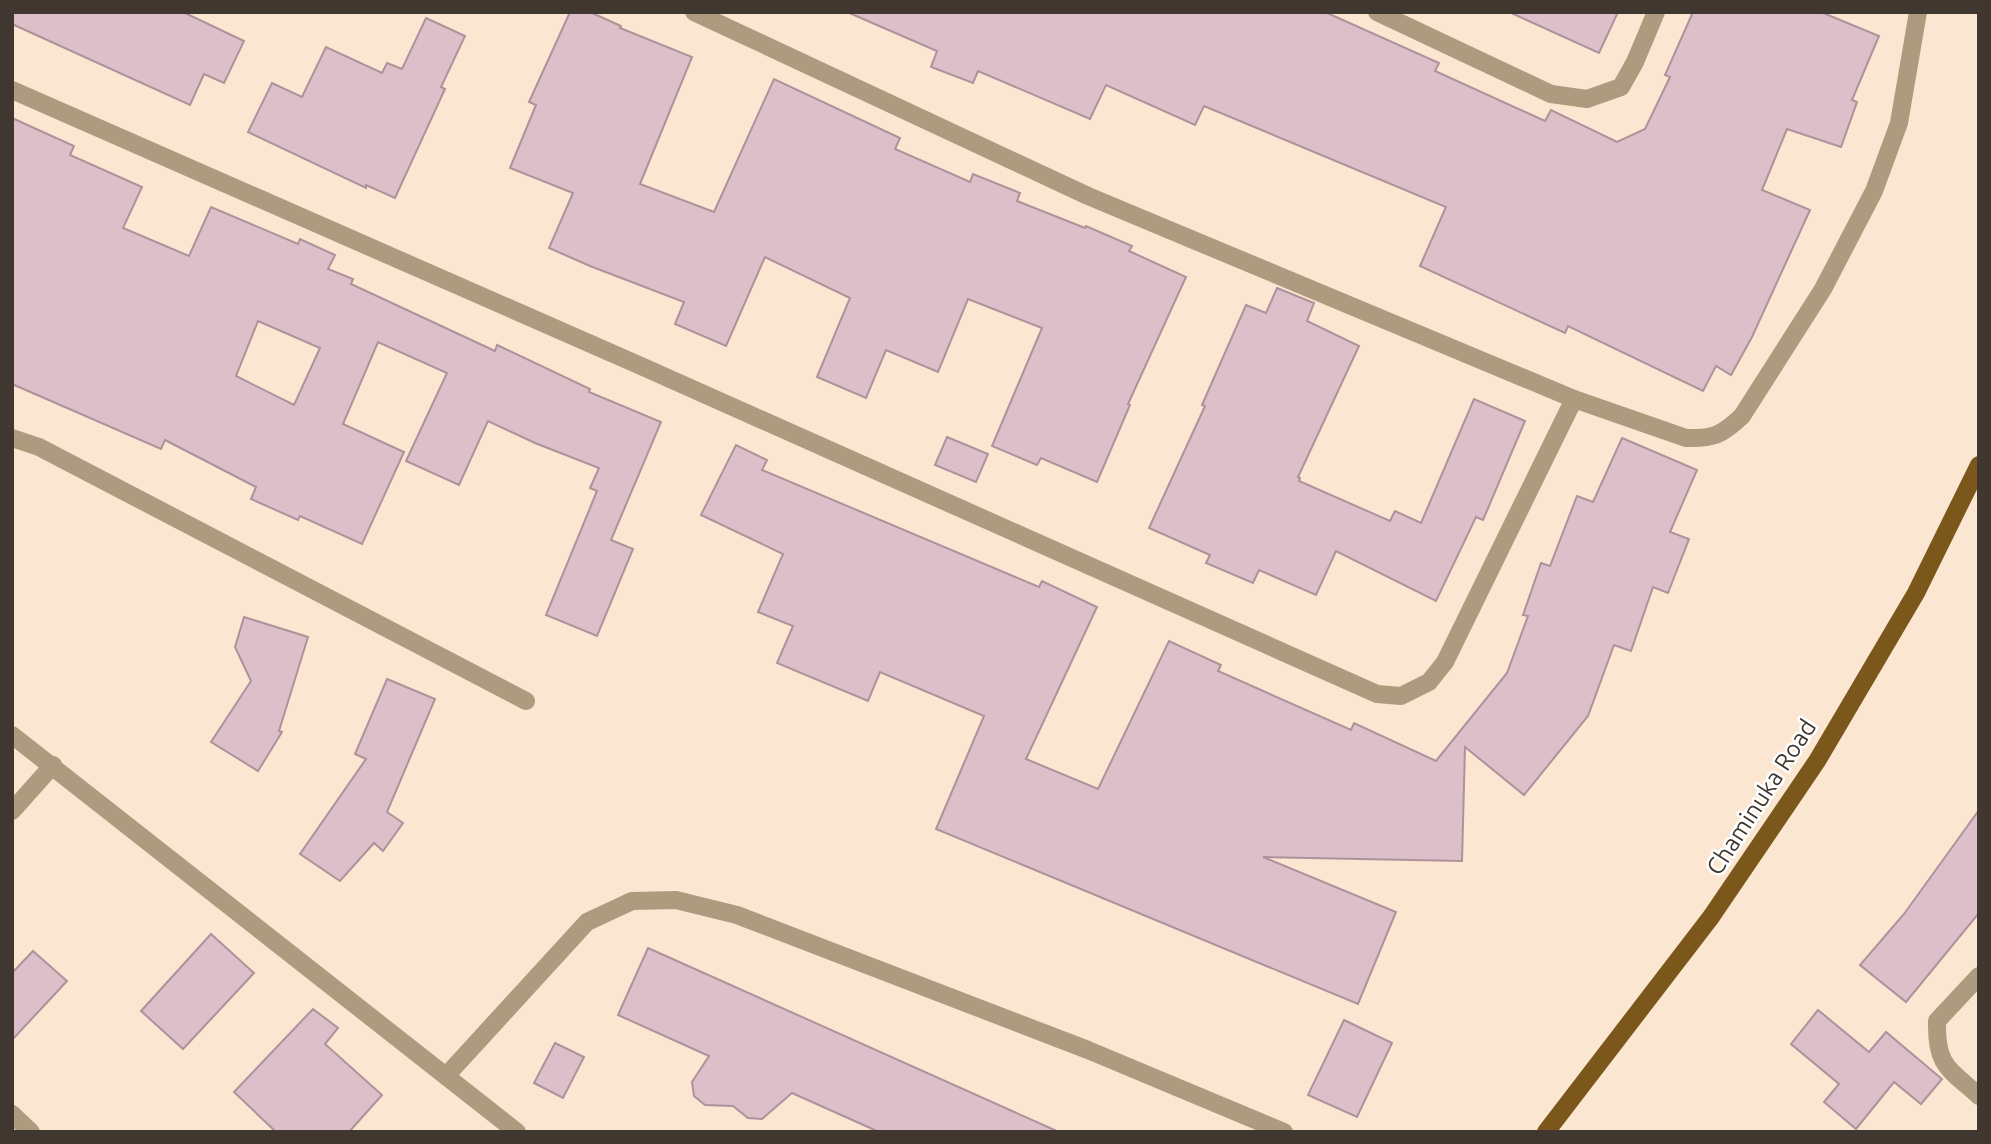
<svg xmlns="http://www.w3.org/2000/svg" width="1991" height="1144" font-family="Ubuntu,sans-serif">
<rect width="100%" height="100%" fill="#fbe6d1"/>
<g fill="#ddbfc9" stroke="#ad929b" stroke-width="2" fill-rule="evenodd">
<path d="M 12,12 L 183,12 L 244,41 L 224,83 L 204,74 L 190,105 L 12,24 Z"/>
<path d="M 570,12 L 590,12 L 621,26 L 620,28 L 692,57 L 640,184 L 714,212 L 774,79 L 900,138 L 895,149 L 970,182 L 973,174 L 1020,193 L 1017,201 L 1085,228 L 1086,226 L 1132,246 L 1129,251 L 1186,277 L 1128,404 L 1130,405 L 1097,482 L 1041,458 L 1037,465 L 992,446 L 1042,328 L 968,299 L 938,372 L 886,350 L 866,398 L 817,377 L 850,298 L 765,257 L 726,346 L 675,324 L 684,302 L 590,266 L 549,248 L 573,193 L 510,168 L 536,105 L 529,102 Z"/>
<path d="M 847,12 L 1325,12 L 1439,63 L 1435,71 L 1545,121 L 1551,110 L 1617,142 L 1645,129 L 1670,77 L 1665,75 L 1693,12 L 1821,12 L 1879,36 L 1852,100 L 1857,102 L 1841,147 L 1787,129 L 1762,190 L 1810,210 L 1752,337 L 1731,375 L 1716,366 L 1703,391 L 1568,326 L 1565,333 L 1420,266 L 1446,207 L 1204,106 L 1195,125 L 1106,85 L 1090,119 L 978,71 L 973,83 L 931,67 L 937,51 Z"/>
<path d="M 1509,12 L 1618,12 L 1599,53 Z"/>
<path d="M 426,18 L 465,36 L 441,87 L 445,89 L 395,198 L 366,185 L 366,188 L 248,132 L 272,83 L 302,97 L 326,47 L 382,73 L 387,63 L 402,69 Z"/>
<path d="M 12,118 L 74,146 L 70,155 L 142,187 L 123,228 L 189,256 L 211,207 L 298,244 L 300,239 L 335,255 L 328,269 L 353,279 L 351,284 L 495,351 L 497,345 L 590,389 L 589,392 L 661,422 L 611,540 L 633,549 L 597,636 L 546,615 L 597,491 L 590,488 L 599,468 L 535,443 L 488,421 L 459,485 L 406,461 L 447,373 L 378,342 L 343,424 L 404,452 L 362,544 L 300,516 L 298,520 L 251,499 L 256,487 L 165,440 L 161,449 L 12,384 ZM 258,321 L 320,348 L 294,405 L 236,376 Z"/>
<path d="M 1277,288 L 1314,303 L 1307,321 L 1359,346 L 1298,477 L 1300,478 L 1299,481 L 1390,521 L 1395,511 L 1421,523 L 1474,399 L 1525,421 L 1483,520 L 1476,517 L 1436,601 L 1336,551 L 1316,595 L 1259,570 L 1253,583 L 1206,563 L 1210,555 L 1149,528 L 1205,406 L 1202,405 L 1246,305 L 1266,313 Z"/>
<path d="M 947,437 L 988,454 L 976,482 L 935,465 Z"/>
<path d="M 1622,438 L 1697,470 L 1670,532 L 1689,539 L 1668,593 L 1653,587 L 1631,651 L 1614,645 L 1588,716 L 1524,795 L 1465,747 L 1462,861 L 1263,857 L 1396,912 L 1358,1004 L 936,829 L 984,716 L 880,672 L 868,701 L 777,663 L 793,626 L 758,612 L 783,554 L 701,515 L 736,445 L 767,460 L 762,470 L 1039,587 L 1042,581 L 1097,607 L 1026,759 L 1098,789 L 1169,641 L 1221,665 L 1218,671 L 1351,730 L 1354,723 L 1436,761 L 1507,673 L 1528,616 L 1523,615 L 1541,563 L 1550,566 L 1577,496 L 1593,502 Z"/>
<path d="M 244,617 L 308,637 L 279,731 L 282,732 L 258,771 L 211,742 L 251,681 L 235,647 Z"/>
<path d="M 387,679 L 435,699 L 387,812 L 403,823 L 383,851 L 374,843 L 340,881 L 300,854 L 366,759 L 355,754 Z"/>
<path d="M 1979,810 L 1979,913 L 1906,1002 L 1860,965 L 1904,914 Z"/>
<path d="M 211,934 L 254,973 L 183,1049 L 141,1011 Z"/>
<path d="M 648,948 L 1059,1132 L 879,1132 L 792,1093 L 762,1119 L 748,1118 L 733,1106 L 705,1105 L 694,1096 L 692,1082 L 709,1056 L 618,1015 Z"/>
<path d="M 33,951 L 67,981 L 12,1040 L 12,973 Z"/>
<path d="M 313,1009 L 338,1028 L 325,1044 L 382,1095 L 349,1132 L 276,1132 L 234,1092 Z"/>
<path d="M 1818,1010 L 1869,1052 L 1886,1032 L 1942,1079 L 1921,1104 L 1894,1082 L 1856,1129 L 1824,1102 L 1839,1084 L 1791,1044 Z"/>
<path d="M 1344,1020 L 1392,1043 L 1357,1117 L 1308,1095 Z"/>
<path d="M 555,1043 L 584,1057 L 563,1098 L 534,1083 Z"/>
</g>
<g fill="none" stroke-linecap="round" stroke-linejoin="round">
<path stroke="#ae9a7e" stroke-width="18" d="M 446,1076 L 587,922 L 632,901 L 676,900 L 737,915 L 1088,1050 L 1284,1132"/>
<g stroke="#ae9a7e" stroke-width="18">
<path d="M 694,12 L 1088,196 L 1574,399 L 1686,438 C 1713,439 1722,435 1742,416 L 1823,289 L 1874,191 L 1899,123 L 1918,12"/>
<path d="M 1377,12 L 1551,94 L 1587,99 L 1621,87 L 1635,62 L 1656,12"/>
<path d="M 12,90 L 641,366 L 1377,694 L 1401,696 L 1429,682 L 1445,662 L 1574,399"/>
<path d="M 12,438 L 39,447 L 526,701"/>
<path d="M 12,735 L 517,1132"/>
<path d="M 12,811 L 53,765"/>
<path d="M 1979,976 L 1937,1021 C 1936,1066 1948,1068 1979,1096"/>
<path d="M 12,1114 L 31,1132"/>
</g>
<path stroke="#7b571c" stroke-width="18" d="M 1546,1132 L 1711,917 L 1817,761 L 1916,593 L 1979,465"/>
</g>
<g text-anchor="middle" dominant-baseline="central" stroke-width="5" stroke-linejoin="round" paint-order="stroke">
<g font-size="24" fill="#403830" stroke="#fff">
<text transform="translate(1761 797) rotate(-57)">Chaminuka Road</text>
</g>
</g>
<rect width="1991" height="1144" fill="none" stroke="#403830" stroke-width="28"/>
</svg>
